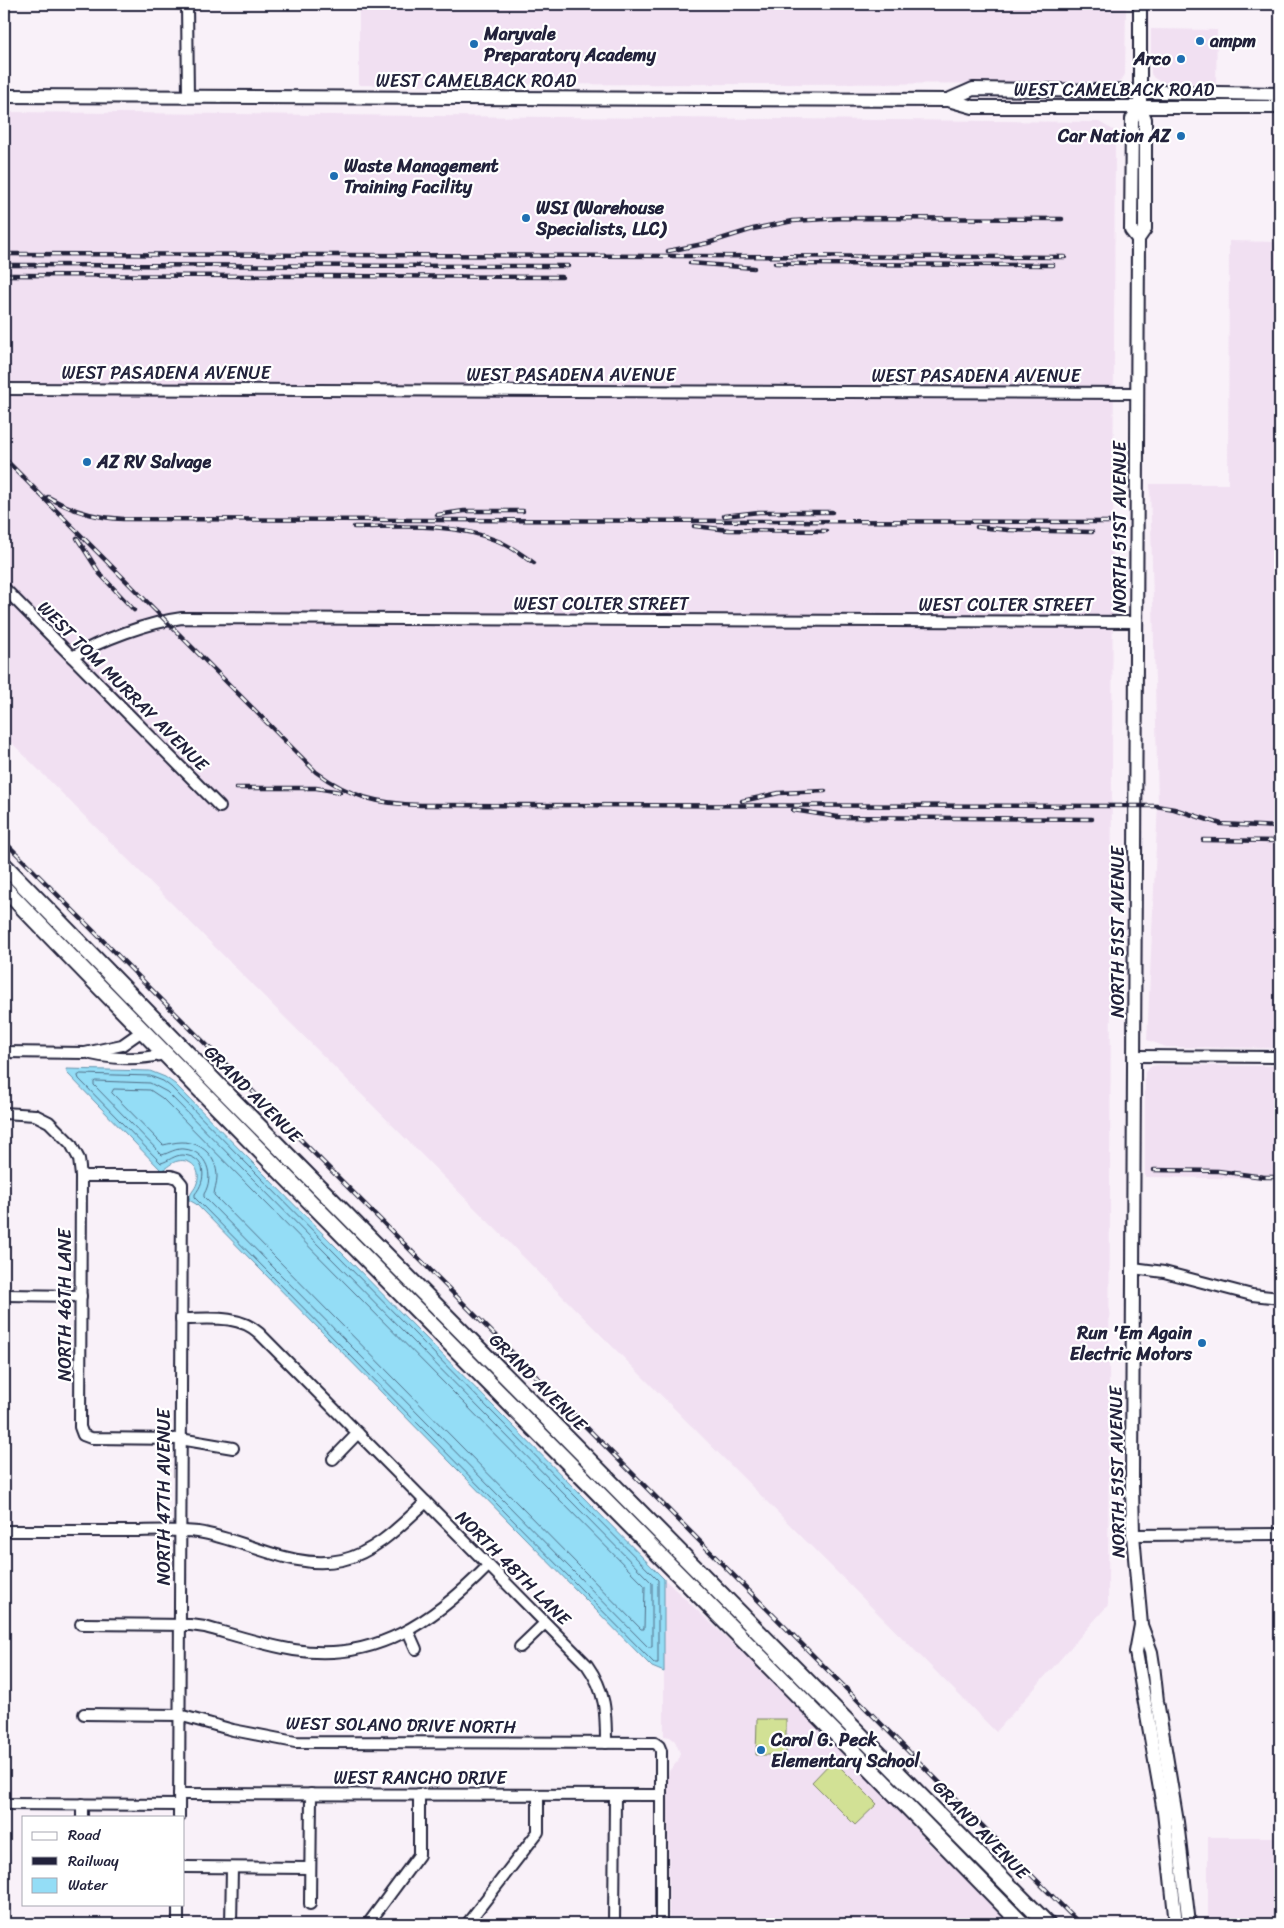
<svg xmlns="http://www.w3.org/2000/svg" width="1284" height="1928" font-family="Sriracha,sans-serif">
<rect width="100%" height="100%" fill="#f9f1f9"/>
<filter id="ink" filterUnits="userSpaceOnUse"><feTurbulence type="fractalNoise" baseFrequency=".02" numOctaves="2"/><feDisplacementMap in="SourceGraphic" scale="10" xChannelSelector="R" yChannelSelector="G"/><feConvolveMatrix kernelMatrix="1 2 1 2 8 2 1 2 1" color-interpolation-filters="sRGB"/></filter>
<g filter="url(#ink)">
<g fill="#f1e0f2">
<path d="M 359,4 L 1126,4 L 1125,74 L 1122,80 L 1117,83 L 359,85 Z"/>
<path d="M 1151,29 L 1217,30 L 1216,84 L 1163,83 L 1154,78 L 1151,74 Z"/>
<path d="M 4,112 L 1099,122 L 1115,131 L 1108,1605 L 996,1732 L 4,735 Z"/>
<path d="M 1229,241 L 1280,242 L 1280,1048 L 1166,1047 L 1147,1040 L 1158,803 L 1150,484 L 1228,484 Z"/>
<path d="M 1159,1065 L 1280,1066 L 1280,1179 L 1145,1177 L 1145,1072 L 1152,1066 Z"/>
<path d="M 664,1579 L 797,1704 L 871,1779 L 931,1846 L 948,1858 L 1012,1924 L 669,1924 L 668,1776 L 669,1771 L 678,1761 L 680,1753 L 675,1741 L 670,1737 L 664,1736 Z"/>
<rect x="1208" y="1837" width="72" height="87"/>
</g>
<g fill="#d2e195" stroke="#7a8268">
<path d="M 757,1719 L 786,1719 L 786,1755 L 756,1755 Z"/>
<path d="M 833,1760 L 877,1804 L 855,1825 L 812,1782 Z"/>
</g>
<path fill="#94ddf6" stroke="#6692ab" d="M 66,1069 L 150,1071 L 165,1077 L 175,1084 L 664,1579 L 664,1672 L 652,1667 L 196,1204 L 189,1200 C 190,1192 195,1190 197,1183 C 202,1170 191,1158 178,1161 C 171,1162 168,1168 161,1170 L 68,1074 Z"/>
<g fill="none" stroke-linecap="round" stroke-linejoin="round">
<g stroke="#506d86" stroke-width="1">
<path d="M 81,1074 L 150,1076 L 163,1081 L 171,1087 L 658,1580 L 658,1663 L 654,1663 L 195,1198 L 195,1194 C 207,1180 207,1157 183,1155 C 174,1155 169,1161 161,1163 L 79,1079 L 78,1076 Z"/>
<path d="M 96,1081 L 150,1083 L 167,1092 L 652,1583 L 652,1647 L 648,1647 L 204,1197 L 204,1194 C 215,1176 207,1151 184,1149 C 176,1148 169,1153 162,1155 L 94,1085 L 94,1082 Z"/>
<path d="M 114,1089 L 150,1090 L 162,1098 L 645,1586 L 644,1629 L 641,1629 L 214,1195 C 214,1190 217,1183 217,1177 C 217,1157 202,1142 182,1142 C 175,1142 169,1144 163,1145 L 112,1093 Z"/>
</g>
<g stroke="#22223b" stroke-width="14">
<g id="minor">
<path d="M 187,4 L 188,97"/>
<path d="M 4,389 L 1138,393"/>
<path d="M 4,588 L 220,807"/>
<path d="M 72,657 C 101,640 149,622 182,618 L 1137,622"/>
<path d="M 4,1052 L 85,1053 L 122,1045 L 142,1031"/>
<path d="M 91,1054 C 114,1059 141,1060 164,1054"/>
<path d="M 1135,1056 L 1280,1057"/>
<path d="M 4,1113 L 35,1115 L 49,1122 L 71,1144 L 79,1159 L 81,1176 L 80,1427 L 83,1435 L 91,1438 L 180,1439 L 233,1448"/>
<path d="M 81,1176 L 171,1176 L 177,1178 L 182,1184 L 179,1817"/>
<path d="M 1133,1268 L 1164,1272 L 1252,1295 L 1280,1298"/>
<path d="M 4,1295 L 81,1296"/>
<path d="M 181,1319 C 208,1319 238,1314 259,1333 L 587,1665 C 606,1692 606,1712 606,1743"/>
<path d="M 333,1459 L 358,1433"/>
<path d="M 4,1531 C 44,1531 85,1531 125,1531 C 149,1531 174,1529 198,1532 C 245,1539 293,1571 342,1560 C 376,1552 401,1525 426,1502"/>
<path d="M 1133,1535 L 1280,1534"/>
<path d="M 81,1624 L 191,1625 L 205,1627 C 234,1635 264,1645 294,1650 C 375,1663 434,1621 488,1566"/>
<path d="M 408,1631 L 416,1649"/>
<path d="M 520,1647 L 545,1623"/>
<path d="M 84,1714 L 179,1715 L 233,1730 L 295,1742 L 655,1743 L 659,1746 L 661,1751 L 661,1924"/>
<path d="M 179,1794 L 661,1795"/>
<path d="M 4,1804 L 179,1805"/>
<path d="M 82,1817 L 82,1804"/>
<path d="M 184,1867 L 310,1868"/>
<path d="M 310,1904 L 311,1794"/>
<path d="M 178,1924 L 178,1904"/>
<path d="M 231,1924 L 232,1868"/>
<path d="M 368,1924 L 419,1855 L 419,1794"/>
<path d="M 467,1924 L 538,1832 L 538,1795"/>
<path d="M 614,1924 L 615,1795"/>
</g>
</g>
<g stroke="#22223b" stroke-width="16">
<g id="major">
<path d="M 1140,4 L 1140,107 L 1145,119 L 1145,229 L 1138,239 L 1132,1485 L 1133,1535 L 1141,1625 L 1151,1652 L 1153,1665 L 1157,1701 L 1177,1822 L 1189,1924"/>
<path d="M 4,96 L 948,100 L 973,107 L 1280,107"/>
<path d="M 948,100 L 973,89 L 1280,94"/>
<path d="M 1138,239 L 1131,230 L 1132,119 L 1140,107"/>
<path d="M 1141,1625 L 1136,1652 L 1164,1812 L 1176,1924"/>
</g>
</g>
<g stroke="#22223b" stroke-width="19">
<g id="highway">
<path d="M 4,865 L 216,1083 L 1047,1924"/>
<path d="M 4,888 C 340,1237 685,1577 1022,1924"/>
</g>
</g>
<use href="#minor" stroke="#fff" stroke-width="10"/>
<use href="#major" stroke="#fff" stroke-width="12"/>
<use href="#highway" stroke="#fff" stroke-width="15"/>
<g stroke="#22223b" stroke-width="4.5">
<g id="rail">
<path d="M 668,251 L 708,243 L 753,229 L 793,221 L 842,218 L 1062,219"/>
<path d="M 4,254 L 1065,257"/>
<path d="M 690,263 L 754,268"/>
<path d="M 775,263 L 803,264 L 1053,265"/>
<path d="M 4,265 L 568,266"/>
<path d="M 4,275 L 562,277"/>
<path d="M 4,458 L 316,772 C 350,797 378,804 421,805 L 1156,806 L 1174,809 L 1221,824 L 1280,827"/>
<path d="M 48,497 C 72,511 95,518 123,519 L 1111,522"/>
<path d="M 437,515 L 464,511 L 523,511"/>
<path d="M 724,516 L 759,512 L 832,512"/>
<path d="M 694,526 L 729,530 L 826,531"/>
<path d="M 354,527 C 402,527 453,522 498,541 C 511,546 522,555 534,563"/>
<path d="M 977,527 L 1009,530 L 1092,532"/>
<path d="M 77,538 L 100,574 L 134,610"/>
<path d="M 236,788 L 316,788 L 340,792"/>
<path d="M 742,801 L 779,793 L 825,791"/>
<path d="M 793,810 L 838,817 L 1092,819"/>
<path d="M 1203,840 L 1280,841"/>
<path d="M 4,841 L 1080,1924"/>
<path d="M 1154,1170 L 1218,1171 L 1264,1177 L 1280,1177"/>
</g>
</g>
<use href="#rail" stroke="#fff" stroke-width="2.5" stroke-dasharray="8" stroke-linecap="butt"/>
</g>
</g>
<g fill="#1f6fb2" stroke="#fff" stroke-width="2">
<circle cx="1200" cy="41" r="5"/>
<circle cx="474" cy="44" r="5"/>
<circle cx="1181" cy="59" r="5"/>
<circle cx="1181" cy="136" r="5"/>
<circle cx="334" cy="176" r="5"/>
<circle cx="526" cy="218" r="5"/>
<circle cx="87" cy="462" r="5"/>
<circle cx="1202" cy="1343" r="5"/>
<circle cx="761" cy="1750" r="5"/>
</g>
<g text-anchor="middle" dominant-baseline="central" stroke-width="4.5" stroke-linejoin="round" paint-order="stroke">
<g font-size="18" font-weight="bold" fill="#22223b" stroke="#fff" text-anchor="start">
<text x="484" y="34">Maryvale<tspan x="484" dy="21">Preparatory Academy</tspan></text>
<text x="1210" y="41">ampm</text>
<text x="1171" y="59" text-anchor="end">Arco</text>
<text x="1171" y="136" text-anchor="end">Car Nation AZ</text>
<text x="344" y="166">Waste Management<tspan x="344" dy="21">Training Facility</tspan></text>
<text x="536" y="208">WSI (Warehouse<tspan x="536" dy="21">Specialists, LLC)</tspan></text>
<text x="97" y="462">AZ RV Salvage</text>
<text x="1192" y="1333" text-anchor="end">Run 'Em Again<tspan x="1192" dy="21">Electric Motors</tspan></text>
<text x="771" y="1740">Carol G. Peck<tspan x="771" dy="21">Elementary School</tspan></text>
</g>
<g font-size="18" fill="#22223b" stroke="#fff">
<text x="476" y="81">WEST CAMELBACK ROAD</text>
<text x="1114" y="90">WEST CAMELBACK ROAD</text>
<text x="166" y="373">WEST PASADENA AVENUE</text>
<text x="571" y="375">WEST PASADENA AVENUE</text>
<text x="976" y="376">WEST PASADENA AVENUE</text>
<text transform="translate(1120 527) rotate(-90)">NORTH 51ST AVENUE</text>
<text x="601" y="604">WEST COLTER STREET</text>
<text x="1006" y="605">WEST COLTER STREET</text>
<text transform="translate(123 686) rotate(45)">WEST TOM MURRAY AVENUE</text>
<text transform="translate(1118 932) rotate(-90)">NORTH 51ST AVENUE</text>
<text transform="translate(253 1094) rotate(45)">GRAND AVENUE</text>
<text transform="translate(65 1305) rotate(-90)">NORTH 46TH LANE</text>
<text transform="translate(538 1382) rotate(45)">GRAND AVENUE</text>
<text transform="translate(1117 1472) rotate(-91)">NORTH 51ST AVENUE</text>
<text transform="translate(164 1497) rotate(-90)">NORTH 47TH AVENUE</text>
<text transform="translate(513 1568) rotate(45)">NORTH 48TH LANE</text>
<text transform="translate(401 1725) rotate(1)">WEST SOLANO DRIVE NORTH</text>
<text x="420" y="1778">WEST RANCHO DRIVE</text>
<text transform="translate(981 1830) rotate(46)">GRAND AVENUE</text>
</g>
</g>
<rect width="1284" height="1928" fill="none" stroke="#fff" stroke-width="20"/>
<rect x="10" y="10" width="1264" height="1908" fill="none" stroke="#22223b" stroke-width="2" filter="url(#ink)"/>
<rect x="22" y="1816" width="162" height="90" fill="#ffffff" stroke="#a7a7b1"/>
<rect x="32" y="1832" width="25" height="8" fill="#ffffff" stroke="#a7a7b1"/>
<text x="68" y="1840" font-size="15" fill="#22223b">Road</text>
<rect x="32" y="1857" width="25" height="8" fill="#22223b" stroke="#a7a7b1"/>
<text x="68" y="1866" font-size="15" fill="#22223b">Railway</text>
<rect x="32" y="1878" width="25" height="15" fill="#94ddf6" stroke="#a7a7b1"/>
<text x="68" y="1890" font-size="15" fill="#22223b">Water</text>
</svg>
